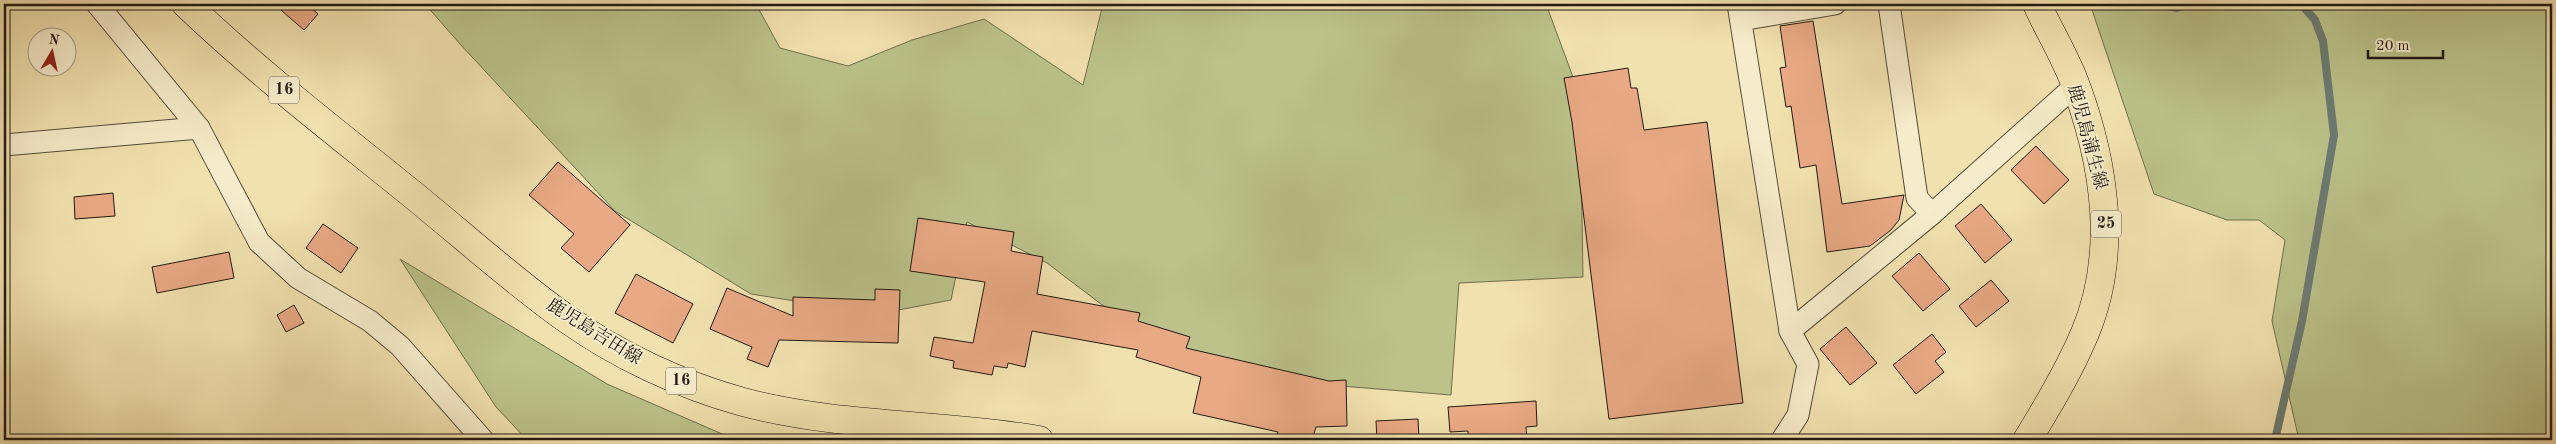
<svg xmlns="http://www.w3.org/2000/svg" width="2556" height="444" font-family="'Old Standard TT','Noto Serif JP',serif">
<rect width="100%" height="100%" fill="#f1e1af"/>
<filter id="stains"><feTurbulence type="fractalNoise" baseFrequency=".004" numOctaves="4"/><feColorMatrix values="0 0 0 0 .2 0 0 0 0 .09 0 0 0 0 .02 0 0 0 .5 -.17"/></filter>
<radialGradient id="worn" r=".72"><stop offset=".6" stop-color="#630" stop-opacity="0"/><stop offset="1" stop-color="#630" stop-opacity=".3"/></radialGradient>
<g fill="#bbc28a" stroke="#6f6e4e">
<path d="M 425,4 L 756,4 L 780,48 L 848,66 L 912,40 L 984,19 L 1083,85 L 1103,4 L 1546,4 L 1580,96 L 1583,277 L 1459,283 L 1451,395 L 1243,378 L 1143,336 L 1047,263 L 967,222 L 951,300 L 877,314 L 751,294 L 615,211 L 460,44 Z"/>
<path d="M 2090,4 L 2552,4 L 2552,440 L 2299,440 L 2272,321 L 2285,240 L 2259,220 L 2227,220 L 2154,194 Z"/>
<path d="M 400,259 L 607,384 L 736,440 L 527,440 L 496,407 Z"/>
</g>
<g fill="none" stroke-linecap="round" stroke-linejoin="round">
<g stroke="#6c7b72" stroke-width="8">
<path d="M 2159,4 L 2177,8 L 2187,4"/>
<path d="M 2275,440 L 2302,321 L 2334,135 L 2323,41 L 2315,20 L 2301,4"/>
</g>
</g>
<g fill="#e8a984" stroke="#231912">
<path d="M 274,4 L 307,4 L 318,14 L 304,30 Z"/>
<path d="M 1813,21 L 1842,204 L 1904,195 L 1899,220 L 1891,230 L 1870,246 L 1827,252 L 1816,165 L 1800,168 L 1791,106 L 1786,107 L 1780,68 L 1786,67 L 1780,26 Z"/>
<path d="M 1628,68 L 1631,88 L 1637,88 L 1644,130 L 1707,122 L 1743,403 L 1609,419 L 1572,122 L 1564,78 Z"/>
<path d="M 2036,146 L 2069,180 L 2044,204 L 2011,170 Z"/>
<path d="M 558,162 L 630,225 L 589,272 L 561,248 L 574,234 L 529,195 Z"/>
<path d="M 113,193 L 115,216 L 75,219 L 74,197 Z"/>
<path d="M 1981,204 L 2012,240 L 1985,263 L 1955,226 Z"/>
<path d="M 918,218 L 1014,232 L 1011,251 L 1043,257 L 1037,294 L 1140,313 L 1138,321 L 1190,337 L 1186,348 L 1329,381 L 1346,380 L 1347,426 L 1316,427 L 1312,440 L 1276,440 L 1278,432 L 1193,413 L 1201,377 L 1136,357 L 1138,350 L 1032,331 L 1025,367 L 1008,363 L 1007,368 L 994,366 L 992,375 L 953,368 L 954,361 L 930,356 L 934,337 L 973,343 L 985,282 L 910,271 Z"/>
<path d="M 323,224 L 358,248 L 341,273 L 306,248 Z"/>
<path d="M 229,252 L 234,278 L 157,293 L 152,267 Z"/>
<path d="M 1919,253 L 1950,289 L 1923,311 L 1892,276 Z"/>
<path d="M 636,274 L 693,304 L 673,343 L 615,313 Z"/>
<path d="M 1991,280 L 2009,301 L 1976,327 L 1959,306 Z"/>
<path d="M 727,288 L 793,316 L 793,297 L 875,300 L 875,289 L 900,290 L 898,343 L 779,340 L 768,367 L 747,359 L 752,347 L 710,329 Z"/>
<path d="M 294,305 L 304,323 L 286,332 L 277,315 Z"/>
<path d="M 1846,327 L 1877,363 L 1850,385 L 1820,349 Z"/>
<path d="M 1932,334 L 1946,352 L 1935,361 L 1944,372 L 1916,394 L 1893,365 Z"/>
<path d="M 1536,401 L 1537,426 L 1526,427 L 1527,440 L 1468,440 L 1468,431 L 1450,432 L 1448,407 Z"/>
<path d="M 1418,419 L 1419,440 L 1377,440 L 1376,421 Z"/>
</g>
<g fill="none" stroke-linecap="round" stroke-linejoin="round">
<g stroke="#564b39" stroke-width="23">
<g id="minor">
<path d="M 97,4 L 199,128 L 259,242 L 298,278 L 370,321 L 400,346 L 483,440"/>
<path d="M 1738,4 L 1790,331 L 1808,364 L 1798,415 L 1782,440"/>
<path d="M 1889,4 L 1917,198 L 1932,214"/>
<path d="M 1741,20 L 1835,4"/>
<path d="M 4,145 L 199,128"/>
<path d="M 1790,331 L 1932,214 L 2076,85"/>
</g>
</g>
<g stroke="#231912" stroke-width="29">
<g id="primary">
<path d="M 186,4 C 254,69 329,127 402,186 C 456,229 508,277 564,317 C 617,355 681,385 743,402 C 840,428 941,423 1039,440"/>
<path d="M 2027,440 C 2048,406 2069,371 2085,333 C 2118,254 2105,165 2076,86 C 2066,58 2049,31 2037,4"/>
</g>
</g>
<use href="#minor" stroke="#f6eccb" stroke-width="21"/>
<use href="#primary" stroke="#f1e1af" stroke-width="28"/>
</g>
<g text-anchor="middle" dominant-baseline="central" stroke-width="4" stroke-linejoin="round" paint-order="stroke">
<g fill="#f6eccb" stroke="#62584a" stroke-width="1">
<rect x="269" y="76.5" width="30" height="27" rx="4"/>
<rect x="2091" y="210.5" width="30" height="27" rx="4"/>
<rect x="666" y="367.5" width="30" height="27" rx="4"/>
</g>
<g font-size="16" font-weight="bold" fill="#231912">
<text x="284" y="90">16</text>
<text x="2106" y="224">25</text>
<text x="681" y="381">16</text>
</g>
<g font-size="18" fill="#231912" stroke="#f6eccb">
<text transform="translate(2087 137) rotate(75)">鹿児島蒲生線</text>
<text transform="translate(594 332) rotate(32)">鹿児島吉田線</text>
</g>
</g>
<rect width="2556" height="444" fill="none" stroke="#f1e1af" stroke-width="20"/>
<rect x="5" y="5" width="2546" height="434" fill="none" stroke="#231912" stroke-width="2.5"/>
<rect x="10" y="10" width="2536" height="424" fill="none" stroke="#231912"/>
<g transform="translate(52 52) rotate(9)"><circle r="24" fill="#f6eccb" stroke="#a29881"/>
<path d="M0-4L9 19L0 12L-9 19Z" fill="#8f2418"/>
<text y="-8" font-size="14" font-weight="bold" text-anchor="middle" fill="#231912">N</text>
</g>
<path d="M2368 50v8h75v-8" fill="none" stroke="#231912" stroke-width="2.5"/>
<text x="2376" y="50" font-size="15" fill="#231912" stroke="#f6eccb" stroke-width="4" paint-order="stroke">20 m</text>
<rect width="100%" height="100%" filter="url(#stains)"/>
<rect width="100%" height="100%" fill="url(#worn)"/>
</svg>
